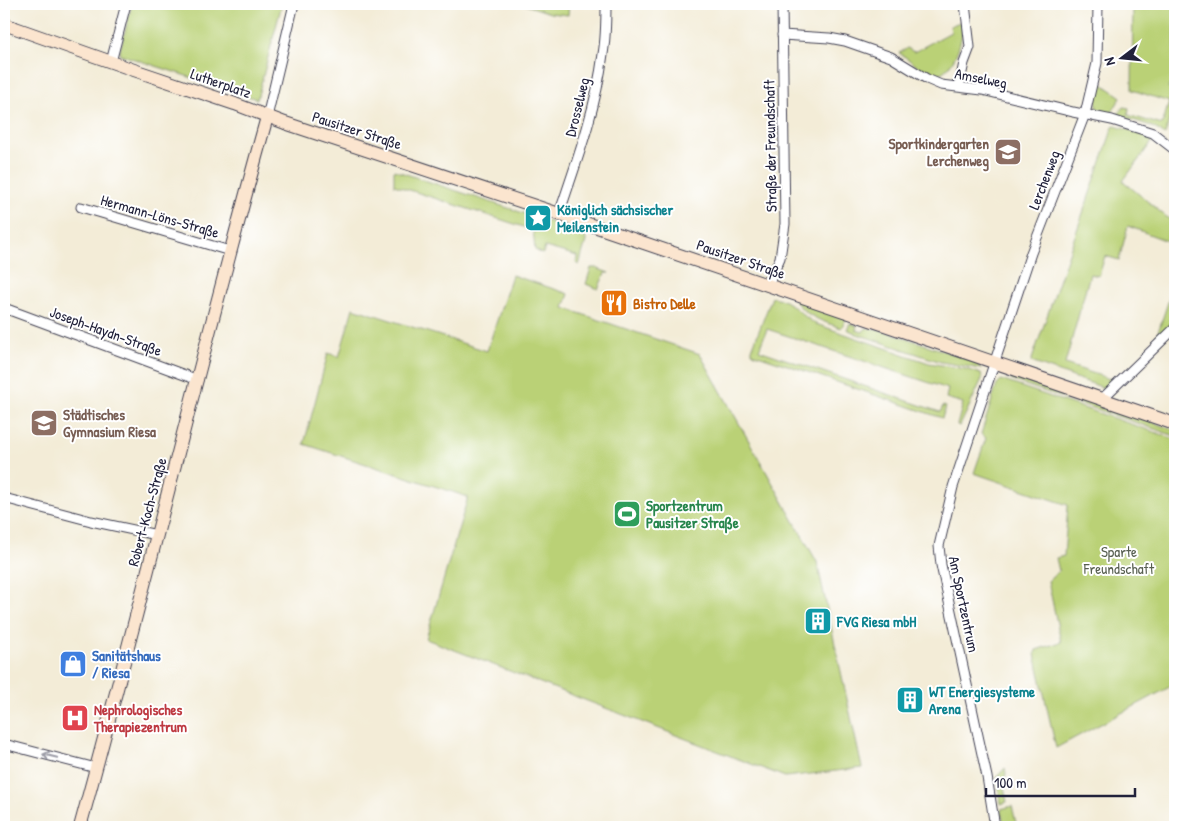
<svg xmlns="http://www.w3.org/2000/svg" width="1179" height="831" font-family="'Patrick Hand',sans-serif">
<rect width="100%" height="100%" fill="#fff"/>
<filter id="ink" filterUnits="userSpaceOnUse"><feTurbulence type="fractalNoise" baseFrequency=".02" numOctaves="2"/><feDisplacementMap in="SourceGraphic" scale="10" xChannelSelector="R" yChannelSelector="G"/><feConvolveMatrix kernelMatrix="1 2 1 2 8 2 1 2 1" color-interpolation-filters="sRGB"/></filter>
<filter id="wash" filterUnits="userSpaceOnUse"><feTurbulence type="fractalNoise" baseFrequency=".0096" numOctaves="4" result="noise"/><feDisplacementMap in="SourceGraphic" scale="20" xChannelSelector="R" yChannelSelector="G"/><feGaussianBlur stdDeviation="1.12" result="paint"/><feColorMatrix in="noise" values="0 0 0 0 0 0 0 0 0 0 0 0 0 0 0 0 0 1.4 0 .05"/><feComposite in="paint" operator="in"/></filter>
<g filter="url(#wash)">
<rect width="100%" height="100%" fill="#f3ecd7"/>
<g fill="#bad176" stroke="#6e7a58">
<path d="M 132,4 L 282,4 L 257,99 L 119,54 Z"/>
<path d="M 523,4 L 569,4 L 568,15 L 550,13 Z"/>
<path d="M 1133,4 L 1175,4 L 1175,76 L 1168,88 L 1175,93 L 1175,97 L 1165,135 C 1152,124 1133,120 1117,116 L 1123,107 L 1129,108 L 1128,115 L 1162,125 L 1169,102 L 1132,90 Z"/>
<path d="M 962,21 C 965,36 953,78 932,74 C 920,71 910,59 899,53 L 907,48 L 914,52 L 951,32 L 950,26 Z"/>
<path d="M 1100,82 L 1121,97 L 1111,114 L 1097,109 L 1096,98 Z"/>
<path d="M 1115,126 L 1147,135 L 1154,139 L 1123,181 L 1175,224 L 1175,244 L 1128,226 L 1119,260 L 1105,256 L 1099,276 L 1090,274 L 1065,364 L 1113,380 L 1107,389 L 1031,362 L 1113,127 Z"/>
<path d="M 394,170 L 583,233 L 585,235 L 586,241 L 579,265 L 576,263 L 577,256 L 545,247 L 543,254 L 535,250 L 533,230 L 394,185 Z"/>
<path d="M 591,268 L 596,268 L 609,273 L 605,273 L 598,289 L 586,284 Z"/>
<path d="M 512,275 L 569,294 L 564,308 L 700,354 L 817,562 L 862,768 L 785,777 L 426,639 L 468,497 L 304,444 L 328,353 L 339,357 L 353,308 L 487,351 Z"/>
<path d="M 1175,281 L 1175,324 L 1154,344 Z"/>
<path d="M 772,297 C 791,299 801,316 816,324 L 929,363 L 966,369 L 981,374 L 982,379 L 960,426 L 957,425 L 963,403 L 946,398 L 948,389 L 767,329 L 759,350 L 940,412 L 943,406 L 946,407 L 942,418 L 755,354 L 752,352 L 752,349 Z"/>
<path d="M 794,299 L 847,318 L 841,328 C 822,321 806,317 794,299 Z"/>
<path d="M 850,323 L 857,326 L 856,330 L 863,332 L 866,328 L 879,329 L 977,362 L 981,369 L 941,362 L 857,334 L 847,329 Z"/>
<path d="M 1013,375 L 1175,430 L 1175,436 L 1011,380 Z"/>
<path d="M 1001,380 L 1175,439 L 1175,684 C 1136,706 1096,726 1056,748 L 1035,654 L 1036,650 L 1061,642 L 1048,581 L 1059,571 L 1056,558 L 1064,556 L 1068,505 L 974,473 L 986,438 L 981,434 L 997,384 Z"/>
<path d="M 1005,768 L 1006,774 L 1003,782 L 1007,802 L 1001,804 L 997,777 Z"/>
<path d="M 1012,806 L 1017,827 L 1004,827 L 1001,809 Z"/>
</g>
</g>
<g filter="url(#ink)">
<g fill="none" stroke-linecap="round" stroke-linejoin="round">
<g stroke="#414052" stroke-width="11">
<g id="street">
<path d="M 782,35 L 829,38 L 845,41 L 891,57 L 927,79 L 941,85 L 982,90 L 1073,112 L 1112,120 L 1153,133 L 1175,150"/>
<path d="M 111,62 L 126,4"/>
<path d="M 959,86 L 964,63 L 970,47 L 965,4"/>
<path d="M 267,117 L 294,4"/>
<path d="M 81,207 L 230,251"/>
<path d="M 559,214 C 577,161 596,109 603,54 C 606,37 606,20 606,4"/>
<path d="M 768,285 L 780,258 L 785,224 L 782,4"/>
<path d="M 4,308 L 198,380"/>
<path d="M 1103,398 L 1175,328"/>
<path d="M 4,498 L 91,521 L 157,535"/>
<path d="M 4,744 L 96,768"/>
<path d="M 995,827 L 987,777 L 941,565 L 939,546 L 953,487 L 1031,253 L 1085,114 L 1097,63 L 1098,4"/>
</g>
</g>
<g stroke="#414052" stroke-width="14">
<g id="secondary">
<path d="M 4,24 L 134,70 L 235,104 L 285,123 L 559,214 L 1175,424"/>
<path d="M 80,827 C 145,591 201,353 267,117"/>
</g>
</g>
<use href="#street" stroke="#fff" stroke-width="9"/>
<use href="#secondary" stroke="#fbe5cf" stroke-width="12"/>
</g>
<defs><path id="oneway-shaft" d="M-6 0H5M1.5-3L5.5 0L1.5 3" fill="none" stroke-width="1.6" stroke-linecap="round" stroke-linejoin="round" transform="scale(1.25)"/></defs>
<use stroke="#9c9ca7" href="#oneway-shaft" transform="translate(50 756) rotate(-166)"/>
</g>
<defs>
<g id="school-square" transform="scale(1.4375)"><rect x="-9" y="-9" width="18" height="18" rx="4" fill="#8d6e63" stroke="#fff"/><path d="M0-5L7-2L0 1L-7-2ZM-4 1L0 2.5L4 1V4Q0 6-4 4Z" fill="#fff"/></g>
<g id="sight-square" transform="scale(1.4375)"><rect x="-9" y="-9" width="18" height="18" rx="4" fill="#0f9aa8" stroke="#fff"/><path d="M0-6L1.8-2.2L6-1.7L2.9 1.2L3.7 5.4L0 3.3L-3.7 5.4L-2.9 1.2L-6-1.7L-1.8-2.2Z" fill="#fff"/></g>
<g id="restaurant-square" transform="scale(1.4375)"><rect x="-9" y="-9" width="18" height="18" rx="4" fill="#e8710a" stroke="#fff"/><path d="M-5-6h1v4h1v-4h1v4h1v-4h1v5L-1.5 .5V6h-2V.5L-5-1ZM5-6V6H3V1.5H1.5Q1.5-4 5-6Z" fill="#fff"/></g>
<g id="stadium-square" transform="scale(1.4375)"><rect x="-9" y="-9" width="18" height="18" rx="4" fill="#2e9e5b" stroke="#fff"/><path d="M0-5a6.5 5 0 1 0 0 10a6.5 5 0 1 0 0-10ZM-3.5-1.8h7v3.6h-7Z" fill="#fff"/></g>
<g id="building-square" transform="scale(1.4375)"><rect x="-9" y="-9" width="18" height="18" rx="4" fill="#0f9aa8" stroke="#fff"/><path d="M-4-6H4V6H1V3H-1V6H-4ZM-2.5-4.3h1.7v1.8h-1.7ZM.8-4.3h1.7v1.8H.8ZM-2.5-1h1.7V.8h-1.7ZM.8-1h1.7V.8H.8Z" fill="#fff"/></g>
<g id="shop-square" transform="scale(1.4375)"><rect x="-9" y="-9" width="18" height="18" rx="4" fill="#3f7fe0" stroke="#fff"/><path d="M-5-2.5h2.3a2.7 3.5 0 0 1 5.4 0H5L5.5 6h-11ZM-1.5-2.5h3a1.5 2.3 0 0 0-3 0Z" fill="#fff"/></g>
<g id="hospital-square" transform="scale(1.4375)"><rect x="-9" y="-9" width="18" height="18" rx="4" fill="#e0444e" stroke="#fff"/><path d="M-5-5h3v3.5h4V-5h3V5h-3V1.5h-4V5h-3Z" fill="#fff"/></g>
</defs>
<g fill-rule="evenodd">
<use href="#school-square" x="1008" y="152"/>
<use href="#sight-square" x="538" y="218"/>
<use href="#restaurant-square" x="614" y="303"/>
<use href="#school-square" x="44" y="423"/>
<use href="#stadium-square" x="627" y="514"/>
<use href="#building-square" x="818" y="621"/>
<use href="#shop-square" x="73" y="664"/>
<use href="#building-square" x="910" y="700"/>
<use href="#hospital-square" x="75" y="718"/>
</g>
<g text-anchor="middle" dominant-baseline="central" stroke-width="4" stroke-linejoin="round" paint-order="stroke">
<g font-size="15" fill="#22223b" stroke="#fff">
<text transform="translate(981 78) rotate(11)">Amselweg</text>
<text transform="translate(221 83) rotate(19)">Lutherplatz</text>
<text transform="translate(577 107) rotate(-76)">Drosselweg</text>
<text transform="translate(357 130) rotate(18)">Pausitzer Straße</text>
<text transform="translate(770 146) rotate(-91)">Straße der Freundschaft</text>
<text transform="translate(1044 180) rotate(-69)">Lerchenweg</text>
<text transform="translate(160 216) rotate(16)">Hermann-Löns-Straße</text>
<text transform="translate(741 259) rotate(19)">Pausitzer Straße</text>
<text transform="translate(106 331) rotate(20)">Joseph-Haydn-Straße</text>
<text transform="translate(147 512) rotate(-75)">Robert-Koch-Straße</text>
<text transform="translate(964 604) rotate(78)">Am Sportzentrum</text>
</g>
<g font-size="15" font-weight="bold" fill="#785e54" stroke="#fff" text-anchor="end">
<text x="989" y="143">Sportkindergarten<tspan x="989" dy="17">Lerchenweg</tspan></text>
<text x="63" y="414" text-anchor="start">Städtisches<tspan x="63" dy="17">Gymnasium Riesa</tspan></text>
</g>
<g font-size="15" font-weight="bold" fill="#0d838f" stroke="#fff" text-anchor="start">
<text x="557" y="209">Königlich sächsischer<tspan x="557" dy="17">Meilenstein</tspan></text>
<text x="837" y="621">FVG Riesa mbH</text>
<text x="929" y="691">WT Energiesysteme<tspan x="929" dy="17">Arena</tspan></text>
</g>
<g font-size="15" font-weight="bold" fill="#c56008" stroke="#fff" text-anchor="start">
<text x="633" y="303">Bistro Delle</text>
</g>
<g font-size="15" font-weight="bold" fill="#27864d" stroke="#fff" text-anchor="start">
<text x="646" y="505">Sportzentrum<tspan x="646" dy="17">Pausitzer Straße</tspan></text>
</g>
<g font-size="15" fill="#575f50" stroke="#fff">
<text x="1119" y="551">Sparte<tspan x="1119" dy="17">Freundschaft</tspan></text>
</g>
<g font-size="15" font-weight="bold" fill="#366cbe" stroke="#fff" text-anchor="start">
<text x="92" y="655">Sanitätshaus<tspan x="92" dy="17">/ Riesa</tspan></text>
</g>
<g font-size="15" font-weight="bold" fill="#be3a42" stroke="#fff" text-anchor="start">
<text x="94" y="709">Nephrologisches<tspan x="94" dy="17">Therapiezentrum</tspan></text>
</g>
</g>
<rect width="1179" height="831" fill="none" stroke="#fff" stroke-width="20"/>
<g transform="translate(1122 58) rotate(254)" stroke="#ffffff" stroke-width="4" paint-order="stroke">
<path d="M0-4L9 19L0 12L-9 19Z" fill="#22223b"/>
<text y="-8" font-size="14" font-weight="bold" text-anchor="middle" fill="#22223b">N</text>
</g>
<path d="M986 788v8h149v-8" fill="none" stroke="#22223b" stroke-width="2.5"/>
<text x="994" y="788" font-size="15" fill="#22223b" stroke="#ffffff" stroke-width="4" paint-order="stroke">100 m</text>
</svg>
